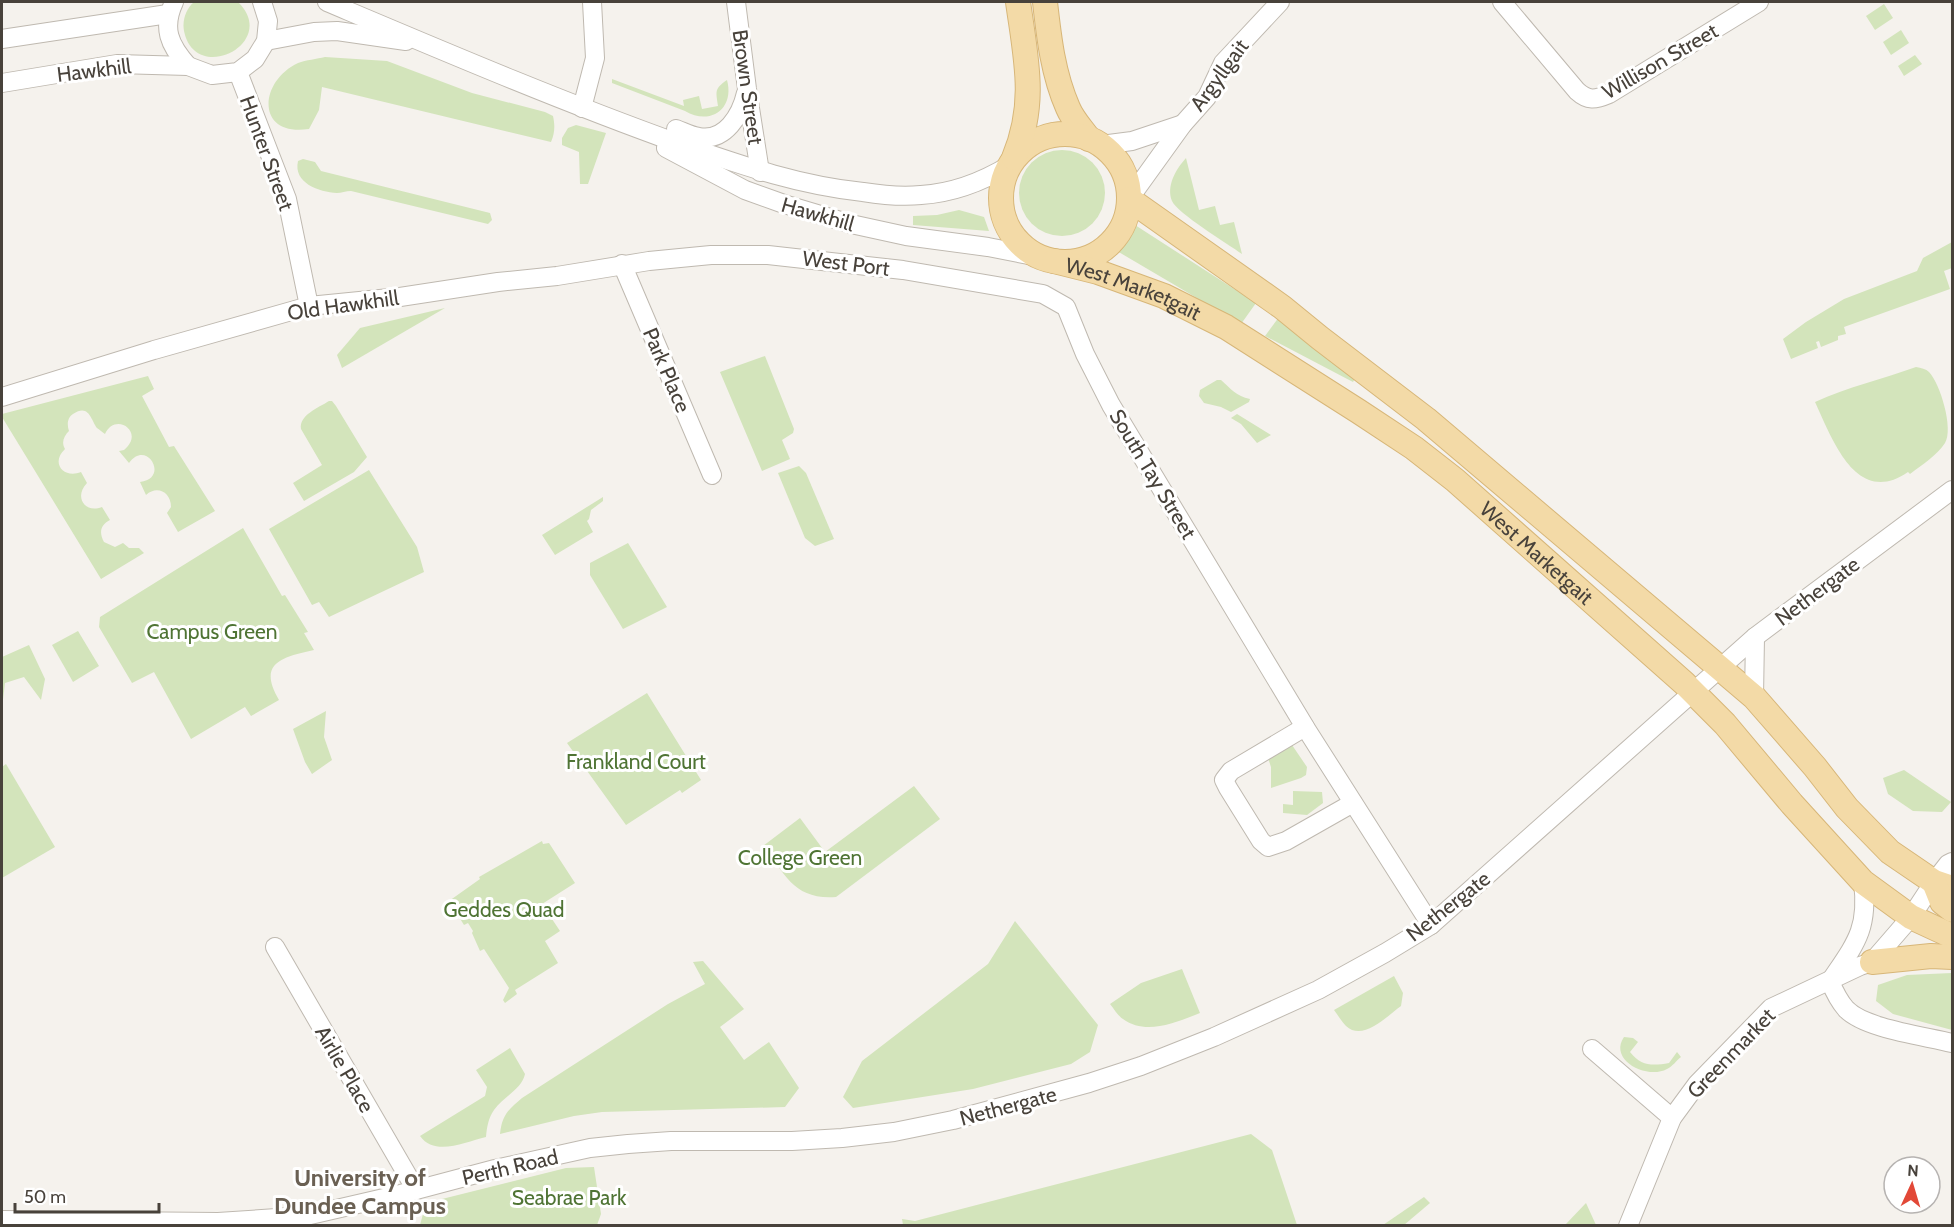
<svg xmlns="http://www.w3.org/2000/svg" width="1954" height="1227" font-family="Cabin,sans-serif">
<rect width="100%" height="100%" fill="#f5f2ed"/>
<g fill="#d3e4bb">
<path d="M 194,2 L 238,2 C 280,43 195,86 184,31 C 182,20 186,9 194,2 Z"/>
<path d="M 1884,4 L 1893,18 L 1875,30 L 1866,16 Z"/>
<path d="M 1901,30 L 1909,43 L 1891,55 L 1883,42 Z"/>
<path d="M 1915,55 L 1922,64 L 1904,76 L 1898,66 Z"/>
<path d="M 325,57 L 387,61 L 472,93 L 545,112 L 553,116 C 555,125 555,133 551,142 L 322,87 L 319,110 L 309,129 C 256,137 258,82 298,63 C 306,60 317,59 325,57 Z"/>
<path d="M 612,79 L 684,106 L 683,100 L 699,96 L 702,109 L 718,106 C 716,91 714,89 727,80 C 735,109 710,126 685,111 L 612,83 Z"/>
<path d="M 576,125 L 606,133 L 588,184 L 580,184 L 579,152 L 562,145 L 562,138 L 568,128 Z"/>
<circle cx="1062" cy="193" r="43"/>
<path d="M 1186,158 L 1199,210 L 1215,206 L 1220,225 L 1234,222 L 1242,254 C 1228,244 1177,213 1172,201 C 1166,186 1176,169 1186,158 Z"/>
<path d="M 303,159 L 315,162 L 321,171 L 490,213 L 492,220 L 488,224 L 351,191 C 346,191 341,193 337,193 C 319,192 293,183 298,161 Z"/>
<path d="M 959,210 L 984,217 L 989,231 L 913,225 L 913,216 L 937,215 Z"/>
<path d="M 1135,225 L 1256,303 L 1241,324 L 1117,251 L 1127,239 Z"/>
<path d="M 1952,242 L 1952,268 L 1944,271 L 1950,289 L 1844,327 L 1846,334 L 1838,336 L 1838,340 L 1821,347 L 1819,341 L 1816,342 L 1818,348 L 1791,359 L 1783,339 L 1806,322 L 1844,299 L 1917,271 L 1923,258 Z"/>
<path d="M 445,308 L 342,368 L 337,355 L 360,328 Z"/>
<path d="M 1279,317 L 1356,377 L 1353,382 L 1265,336 Z"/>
<path d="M 765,356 L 794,429 L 793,433 L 782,440 L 790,459 L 762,471 L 720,372 Z"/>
<path d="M 1916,367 C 1921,368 1926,369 1929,372 C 1940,383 1954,429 1945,443 C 1937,455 1922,465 1910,474 L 1908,472 C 1856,508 1832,438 1815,402 C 1847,387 1883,379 1916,367 Z"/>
<path d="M 148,376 L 154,389 L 142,396 L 169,447 L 174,446 L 215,511 L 178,532 L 167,513 L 171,507 C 171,492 157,485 146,495 L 140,482 C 170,479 147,438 129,463 L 119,451 L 124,450 C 146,432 115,411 105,434 C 102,432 100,430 97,428 C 91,420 89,403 73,414 C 67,418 67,425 69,431 C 64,436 61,442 65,449 C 50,463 64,479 81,472 L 87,483 C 74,496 84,514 102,507 L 110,520 C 100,525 99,533 104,542 L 115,547 L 123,543 L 129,548 L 139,548 L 144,553 L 101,579 L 2,417 L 2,414 Z"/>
<path d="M 1217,380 L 1221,380 C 1231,389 1236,396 1250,399 L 1249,402 L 1231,412 L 1221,407 L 1204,403 L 1199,396 L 1200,390 Z"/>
<path d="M 329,401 L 332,401 L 336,406 L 367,457 L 354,472 L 304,501 L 293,483 L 322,465 L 301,429 C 299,415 318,408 329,401 Z"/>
<path d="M 1237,414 L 1271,435 L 1257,443 L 1241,424 L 1231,418 Z"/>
<path d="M 799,466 L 806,473 L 834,539 L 815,546 L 805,538 L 778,473 Z"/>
<path d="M 369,470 L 417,547 L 424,572 L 329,617 L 319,602 L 312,605 L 269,529 Z"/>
<path d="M 603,497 L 603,501 L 591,510 L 589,519 L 587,521 L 593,532 L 555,555 L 542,535 Z"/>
<path d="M 243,528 L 282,596 L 285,595 L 308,632 L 304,633 L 314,650 C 282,657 257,663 279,700 L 251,716 L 245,707 L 191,739 L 154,672 L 132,683 L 99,627 L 100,617 Z"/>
<path d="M 628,543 L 667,607 L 623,629 L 590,575 L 590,563 Z"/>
<path d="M 78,631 L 99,666 L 73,682 L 52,645 Z"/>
<path d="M 29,645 L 45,679 L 41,700 L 24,677 L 5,683 L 2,708 L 2,657 Z"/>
<path d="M 647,693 L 701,780 L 682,793 L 680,790 L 626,825 L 567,743 Z"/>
<path d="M 326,711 L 324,737 L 332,760 L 312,774 L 305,762 L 293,729 Z"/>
<path d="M 1292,745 L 1307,767 L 1306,775 L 1301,778 L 1271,788 L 1271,767 L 1267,755 Z"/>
<path d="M 6,764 L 55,847 L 2,878 L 2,767 Z"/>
<path d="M 1904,770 L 1951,802 L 1942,812 L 1913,811 L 1888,794 L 1883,778 Z"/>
<path d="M 914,786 L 940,819 L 836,897 C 794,900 786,875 763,846 L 800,818 L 825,852 Z"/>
<path d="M 1293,791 L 1322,792 L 1323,803 L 1307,815 L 1283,813 L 1283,804 L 1293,805 Z"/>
<path d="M 542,841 L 543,844 L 549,843 L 575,883 L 542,904 L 560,931 L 545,941 L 558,963 L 515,990 L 517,994 L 505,1003 L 503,1000 L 509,988 L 484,949 L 480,951 L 472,933 L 473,931 L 468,923 L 464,925 L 449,901 L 480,879 L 479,877 Z"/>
<path d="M 1015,921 L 1098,1025 L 1090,1052 L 1071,1064 L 973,1089 L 853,1108 L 843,1097 L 862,1061 L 988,964 Z"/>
<path d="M 703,961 L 744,1009 L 720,1027 L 744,1060 L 769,1042 L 799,1088 L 785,1107 L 602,1112 L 574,1116 L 500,1134 C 502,1115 508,1110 522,1098 L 668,1004 L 705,984 L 693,962 Z"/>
<path d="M 1182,969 L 1200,1013 C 1177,1022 1146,1036 1123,1019 C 1118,1016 1114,1009 1110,1004 L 1141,983 Z"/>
<path d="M 1952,973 L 1952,1030 L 1893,1014 L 1876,1001 L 1878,985 L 1907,975 Z"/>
<path d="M 1394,976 L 1403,993 L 1401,1006 C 1387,1016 1363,1042 1346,1026 C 1341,1021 1338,1015 1334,1010 Z"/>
<path d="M 1624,1037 L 1633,1038 L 1638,1042 L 1630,1052 C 1641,1066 1652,1066 1669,1063 L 1677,1052 L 1681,1057 C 1677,1060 1672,1067 1667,1069 C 1647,1080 1608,1060 1624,1037 Z"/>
<path d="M 510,1048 L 525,1074 C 522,1089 503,1097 494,1110 C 488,1119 487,1127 486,1137 C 465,1142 435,1157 420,1136 L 485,1096 L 487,1087 L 476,1070 Z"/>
<path d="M 1251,1134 L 1272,1150 L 1297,1225 L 903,1225 L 902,1219 L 915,1221 Z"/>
<path d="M 594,1167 L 601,1214 L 597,1225 L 420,1225 L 426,1203 L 566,1168 Z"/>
<path d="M 1424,1197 L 1430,1203 L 1404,1225 L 1383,1225 Z"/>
<path d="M 1586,1203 L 1596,1225 L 1565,1225 Z"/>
</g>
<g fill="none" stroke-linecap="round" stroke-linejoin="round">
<g stroke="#bfb9b0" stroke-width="20">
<g id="minor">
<path d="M 174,2 C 162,28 169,45 188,66"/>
<path d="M 327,2 C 443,51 560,101 680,144 C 741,165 797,185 863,192 C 882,195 902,197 921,195 C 954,193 982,182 1010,165"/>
<path d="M 736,2 L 747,89 L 760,172"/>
<path d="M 1502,2 L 1577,91 C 1588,101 1595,100 1609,94 L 1759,2"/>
<path d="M 2,39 L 168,14"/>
<path d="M 266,41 L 314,32 L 337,31 L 406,41"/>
<path d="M 238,72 L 287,199 L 309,306"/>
<path d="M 2,83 L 117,64 L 188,66 L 212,75 L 238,72 L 255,59 L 266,41 L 268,21 L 262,2"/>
<path d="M 582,108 L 595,58 L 592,2"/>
<path d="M 676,129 C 684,132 691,136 699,137 C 725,142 741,115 746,93"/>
<path d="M 1101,145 L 1132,141 L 1183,124"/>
<path d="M 666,148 L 745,190 L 784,204 L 851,224 L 906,236 L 988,247 L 1044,258"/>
<path d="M 1129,199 L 1183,124 L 1207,97 L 1223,63 L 1280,2"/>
<path d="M 622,264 L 712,475"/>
<path d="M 2,397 L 154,350 L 309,306 L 400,297 L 498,282 L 557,276 L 649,261 L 711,255 L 768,255 L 903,270 L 1043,294 L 1066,307 L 1085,354 L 1111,405 L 1305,727 L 1431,925"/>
<path d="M 1754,697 L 1755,637"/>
<path d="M 1305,727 L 1231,771 L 1224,780 L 1228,788 L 1261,841 L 1268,847 L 1286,841 L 1353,803"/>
<path d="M 275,947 L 416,1190"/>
<path d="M 1831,980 C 1856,943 1869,928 1863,882"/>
<path d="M 1830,981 C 1834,991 1839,1001 1846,1009 C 1865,1029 1925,1036 1952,1043"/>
<path d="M 1592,1049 L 1672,1118"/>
<path d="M 2,1220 L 218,1222 L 306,1216 L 397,1195 L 495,1169 L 590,1148 L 628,1144 L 671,1141 L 792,1141 L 842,1138 L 894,1132 L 953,1120 L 1089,1083 L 1141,1066 L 1214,1037 L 1318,990 L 1385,953 L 1431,925 L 1755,637 L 1952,490"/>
<path d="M 1628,1226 L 1672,1118 L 1697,1084 L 1771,1008 L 1860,966 L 1872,962 L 1911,917 L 1934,882 L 1948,864 L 1952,862"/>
</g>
</g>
<g stroke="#d7b678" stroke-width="26">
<g id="major">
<path d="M 1045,2 C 1049,38 1053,74 1068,108 C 1073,120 1082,129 1089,139"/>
<circle cx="1065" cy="198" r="64"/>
<path d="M 1014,158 C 1037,103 1026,59 1018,2"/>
<path d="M 1129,199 L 1282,307 L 1320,338 L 1426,419 L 1754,697 L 1815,767 L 1847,808 L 1890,852 L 1934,882 L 1952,888"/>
<path id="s1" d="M 1054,261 L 1098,272 L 1164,296 L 1226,327 L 1358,411 L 1414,448 L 1455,480 L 1684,683 L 1725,724 L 1792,804 L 1863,882 L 1911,917 L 1952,936"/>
<path d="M 1934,882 L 1942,902 L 1952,910"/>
<path d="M 1872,962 L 1931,956 L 1952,957"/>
</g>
</g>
<use href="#minor" stroke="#fff" stroke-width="18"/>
<use href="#major" stroke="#f3daa7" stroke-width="24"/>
</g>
<g text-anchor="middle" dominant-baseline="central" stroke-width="6" stroke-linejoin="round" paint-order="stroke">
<g font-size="21" fill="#48423b" stroke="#fff">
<text transform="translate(1660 61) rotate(-30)">Willison Street</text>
<text transform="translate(94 70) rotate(-7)">Hawkhill</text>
<text transform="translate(1219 75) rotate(-54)">Argyllgait</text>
<text transform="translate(748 87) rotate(82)">Brown Street</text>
<text transform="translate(267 153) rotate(70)">Hunter Street</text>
<text transform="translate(818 214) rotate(16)">Hawkhill</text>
<text transform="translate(846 263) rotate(7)">West Port</text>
<text stroke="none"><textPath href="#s1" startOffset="84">West Marketgait</textPath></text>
<text transform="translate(343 305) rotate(-8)">Old Hawkhill</text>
<text transform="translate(667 370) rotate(67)">Park Place</text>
<text transform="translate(1153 474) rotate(59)">South Tay Street</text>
<text stroke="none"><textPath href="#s1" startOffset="570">West Marketgait</textPath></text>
<text transform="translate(1817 591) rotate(-37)">Nethergate</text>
<text transform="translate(1448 906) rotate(-38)">Nethergate</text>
<text transform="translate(1731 1053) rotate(-46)">Greenmarket</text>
<text transform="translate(345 1069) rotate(60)">Airlie Place</text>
<text transform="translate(1008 1106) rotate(-15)">Nethergate</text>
<text transform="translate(510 1167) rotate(-13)">Perth Road</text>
</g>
<g font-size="21" fill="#4f7434" stroke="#fff">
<text x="212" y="631">Campus Green</text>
<text x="636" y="761">Frankland Court</text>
<text x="800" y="857">College Green</text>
<text x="504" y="909">Geddes Quad</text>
<text x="569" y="1197">Seabrae Park</text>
</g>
<g font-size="24" font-weight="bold" fill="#6a6053" stroke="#fff">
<text x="360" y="1177">University of<tspan x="360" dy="28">Dundee Campus</tspan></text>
</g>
</g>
<rect width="1954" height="1227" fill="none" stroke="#48423b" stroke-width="6"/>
<g transform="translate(1912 1185) rotate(4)"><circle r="28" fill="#ffffff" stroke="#b6b3b1" stroke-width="1.5"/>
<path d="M0-4.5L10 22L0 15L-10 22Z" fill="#e24837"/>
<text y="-9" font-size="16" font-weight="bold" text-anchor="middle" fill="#48423b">N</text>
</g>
<path d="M15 1203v9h144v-9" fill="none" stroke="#48423b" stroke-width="3"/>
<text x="24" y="1203" font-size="18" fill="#48423b" stroke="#ffffff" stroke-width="4.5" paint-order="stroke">50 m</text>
</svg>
